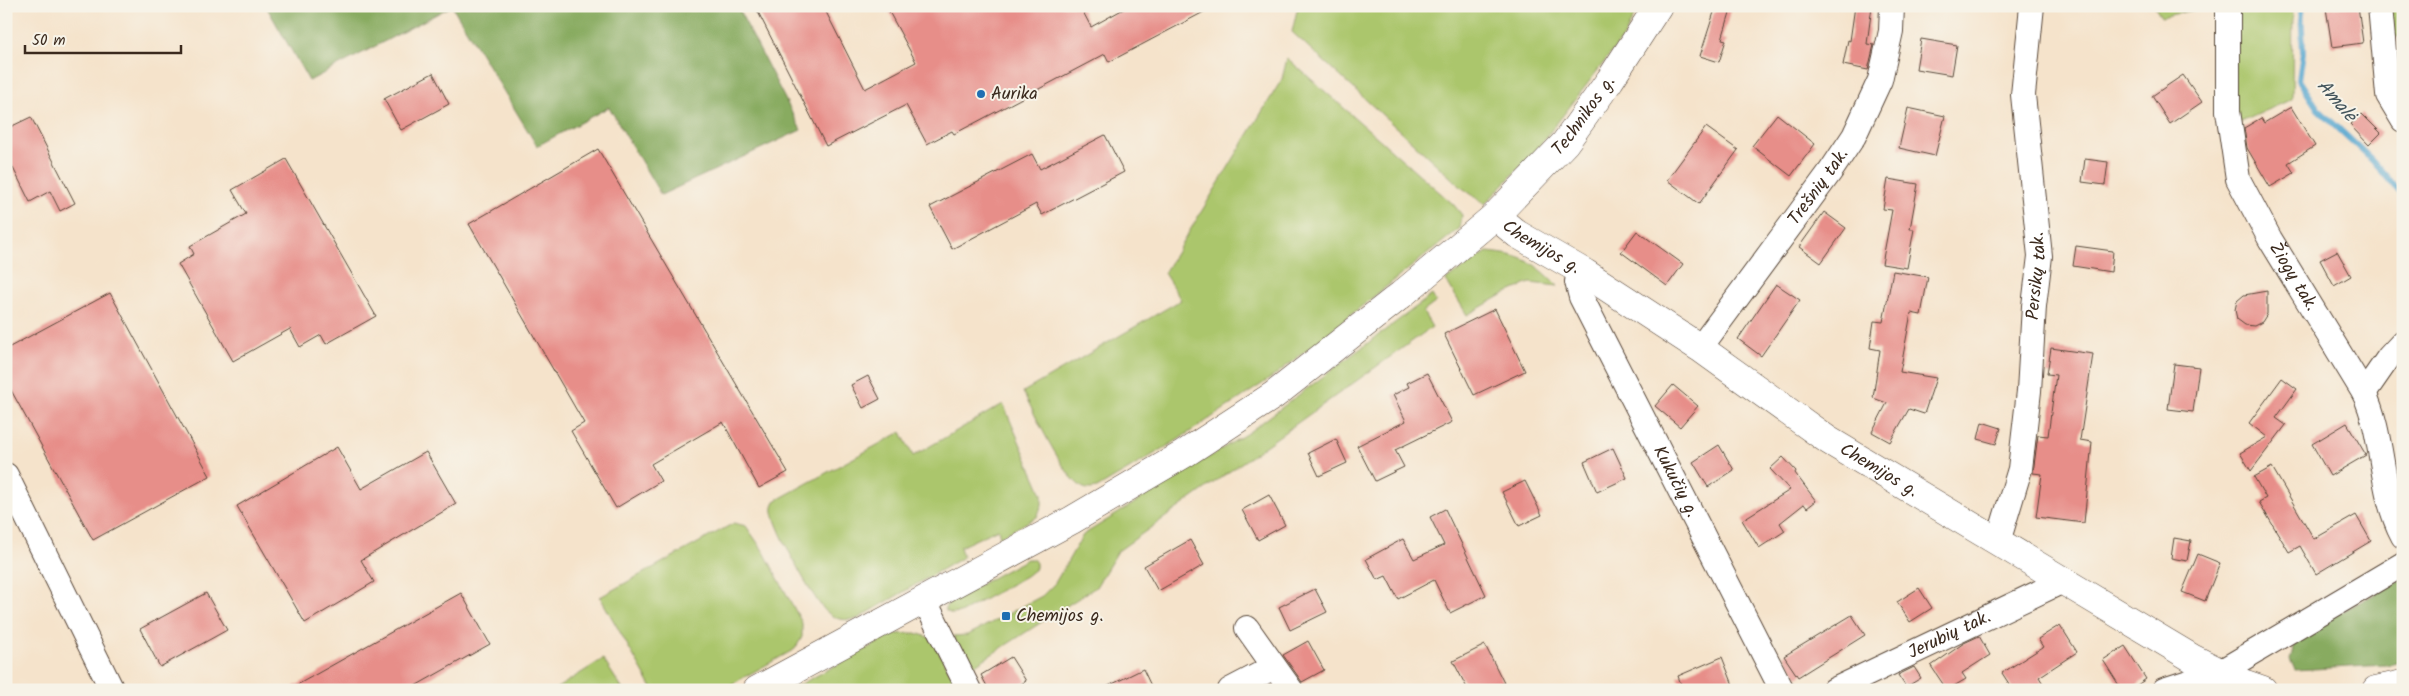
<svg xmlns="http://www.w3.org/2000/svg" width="2409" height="696" font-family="Kalam,sans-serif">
<rect width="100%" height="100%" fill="#f7f3e8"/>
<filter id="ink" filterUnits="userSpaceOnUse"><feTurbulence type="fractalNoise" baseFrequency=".02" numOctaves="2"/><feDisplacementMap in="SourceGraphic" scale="10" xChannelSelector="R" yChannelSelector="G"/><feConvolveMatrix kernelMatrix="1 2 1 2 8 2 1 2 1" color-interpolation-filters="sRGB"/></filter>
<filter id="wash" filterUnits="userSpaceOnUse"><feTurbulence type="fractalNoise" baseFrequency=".0096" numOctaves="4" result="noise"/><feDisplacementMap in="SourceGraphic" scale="20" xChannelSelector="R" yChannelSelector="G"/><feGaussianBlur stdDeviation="1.12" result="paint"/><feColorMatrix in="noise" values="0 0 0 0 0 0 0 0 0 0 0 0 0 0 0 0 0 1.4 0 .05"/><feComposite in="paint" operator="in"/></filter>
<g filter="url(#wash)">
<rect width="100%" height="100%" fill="#f5e3cb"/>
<g fill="#abc66c" stroke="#737845">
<path d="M 1298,6 L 1639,6 L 1625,35 L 1537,149 L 1485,204 L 1461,187 L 1292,32 Z"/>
<path d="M 2155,6 L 2211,6 L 2161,17 Z"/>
<path d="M 2228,6 L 2293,6 L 2292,99 L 2230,127 Z"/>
<path d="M 2380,6 L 2403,6 L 2403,36 L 2383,39 Z"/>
<path d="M 1287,58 L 1453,204 L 1462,215 L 1460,228 L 1274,376 L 1176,441 L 1097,488 C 1092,489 1087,490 1082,487 C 1063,476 1035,414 1023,392 L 1181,300 L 1164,273 L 1282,79 Z"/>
<path d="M 1487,252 C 1522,255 1534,261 1558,286 L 1530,283 L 1504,294 L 1467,315 L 1446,280 Z"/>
<path d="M 1432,295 L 1436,302 L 1423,312 L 1432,327 L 1118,551 L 1096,587 L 969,669 L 953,636 L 968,635 L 1042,596 L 1055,583 L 1083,535 L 1249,432 Z"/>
<path d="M 1003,404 L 1042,494 L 1042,505 L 1037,517 L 1000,537 L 998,529 L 960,547 L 963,557 L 857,619 C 845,620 839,621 828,613 C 814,603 776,530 773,512 C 772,508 774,504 775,501 L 901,432 L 913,456 Z"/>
<path d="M 734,523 L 746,526 L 764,552 L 802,623 L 802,637 L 795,649 L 721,690 L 653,690 L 600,597 Z"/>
<path d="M 1027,559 L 1033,559 L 1036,563 L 1036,568 L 1026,576 L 960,613 L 952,614 L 946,611 L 946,606 L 953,599 Z"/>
<path d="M 916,633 L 931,638 L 954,678 L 934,690 L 790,690 L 894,634 Z"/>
<path d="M 603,659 L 623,690 L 554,690 Z"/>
</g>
<g fill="#88ab60" stroke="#626a3f">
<path d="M 266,6 L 737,6 L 801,130 L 661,195 L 609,107 L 537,146 L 452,6 L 309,81 Z"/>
<path d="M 2403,579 L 2403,662 L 2386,665 L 2295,670 L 2290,659 L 2298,635 Z"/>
</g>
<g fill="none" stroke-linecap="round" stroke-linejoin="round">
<path stroke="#54a6cf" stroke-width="6" d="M 2301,6 L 2303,52 L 2299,80 L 2318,109 L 2372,160 L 2403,196"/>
</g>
<g id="blocks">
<g fill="#e78e89">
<path d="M 755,6 L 823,6 L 865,89 L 916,62 L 886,6 L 1080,6 L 1091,27 L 1129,6 L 1215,6 L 1109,62 L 1105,54 L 954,134 L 952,131 L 927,144 L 906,105 L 826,146 Z"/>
<path d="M 1716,6 L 1732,6 L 1722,39 L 1726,40 L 1719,62 L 1700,56 Z"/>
<path d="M 1855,6 L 1872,6 L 1867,44 L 1874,45 L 1868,70 L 1843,65 L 1848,40 L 1850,41 Z"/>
<path d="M 2342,6 L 2358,6 L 2363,43 L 2332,47 L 2326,8 Z"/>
<path d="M 1921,39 L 1957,45 L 1952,75 L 1916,69 Z"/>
<path d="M 433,73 L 449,104 L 401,130 L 384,99 Z"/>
<path d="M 2183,75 L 2202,102 L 2170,124 L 2152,96 Z"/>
<path d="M 2291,107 L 2315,146 L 2288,163 L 2294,173 L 2270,187 L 2247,148 L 2244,128 L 2261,118 L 2264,123 Z"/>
<path d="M 1908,108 L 1945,116 L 1935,156 L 1899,148 Z"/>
<path d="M 1777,114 L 1815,144 L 1791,176 L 1752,146 Z"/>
<path d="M 2362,114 L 2381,133 L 2369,145 L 2350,125 Z"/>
<path d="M 31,117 L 75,203 L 60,211 L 50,191 L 30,202 L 6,154 L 6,129 Z"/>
<path d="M 1706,127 L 1738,150 L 1699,204 L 1667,180 Z"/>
<path d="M 1105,135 L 1124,172 L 1042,215 L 1036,204 L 952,249 L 930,207 L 1032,154 L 1040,169 Z"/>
<path d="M 598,149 L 788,472 L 759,488 L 723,422 L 651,464 L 661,481 L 616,508 L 571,431 L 584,423 L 469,224 Z"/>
<path d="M 286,159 L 376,316 L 326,344 L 321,335 L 300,347 L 290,329 L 233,361 L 178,264 L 194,254 L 190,246 L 246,214 L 232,190 Z"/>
<path d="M 2085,159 L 2108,162 L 2105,185 L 2082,182 Z"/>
<path d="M 1888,179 L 1918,184 L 1910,229 L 1914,229 L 1907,268 L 1882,264 L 1892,210 L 1883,209 Z"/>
<path d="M 1824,212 L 1846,228 L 1821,263 L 1799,247 Z"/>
<path d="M 1637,231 L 1683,264 L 1667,286 L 1621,252 Z"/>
<path d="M 2076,246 L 2113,251 L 2111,272 L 2073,266 Z"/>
<path d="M 2337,251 L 2351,276 L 2334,286 L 2320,260 Z"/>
<path d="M 1893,271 L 1928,277 L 1921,315 L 1911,313 L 1900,372 L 1936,378 L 1924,414 L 1909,409 L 1890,442 L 1872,432 L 1887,403 L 1873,398 L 1880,350 L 1870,348 L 1874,321 L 1883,322 Z"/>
<path d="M 1776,284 L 1800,300 L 1761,356 L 1738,339 Z"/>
<path d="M 2267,291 L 2267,314 L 2262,322 L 2254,326 L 2245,325 L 2237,319 L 2235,310 L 2237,301 L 2244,295 Z"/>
<path d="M 110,293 L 210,476 L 93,540 L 6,381 L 6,349 Z"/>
<path d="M 1495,309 L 1525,371 L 1474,395 L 1444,334 Z"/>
<path d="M 2051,348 L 2093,354 L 2080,440 L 2092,442 L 2084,523 L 2036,517 L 2042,474 L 2033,473 L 2038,435 L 2048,436 L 2056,375 L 2047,374 Z"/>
<path d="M 2174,364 L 2199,367 L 2193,412 L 2168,409 Z"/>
<path d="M 1427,373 L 1452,422 L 1395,450 L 1404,467 L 1375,481 L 1357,446 L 1406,421 L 1393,395 L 1409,387 L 1407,383 Z"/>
<path d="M 868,376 L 880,399 L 863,408 L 851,385 Z"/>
<path d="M 2282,378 L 2297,389 L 2276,418 L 2286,425 L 2251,471 L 2240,453 L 2267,437 L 2249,423 Z"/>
<path d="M 1673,385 L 1698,406 L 1680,427 L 1655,406 Z"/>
<path d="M 1982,422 L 2001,428 L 1996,444 L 1978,439 Z"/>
<path d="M 2347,423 L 2366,455 L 2330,476 L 2312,444 Z"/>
<path d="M 1336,439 L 1347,463 L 1319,476 L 1308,453 Z"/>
<path d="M 1719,445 L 1734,470 L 1708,487 L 1693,462 Z"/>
<path d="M 337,447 L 361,489 L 426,452 L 456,504 L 361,560 L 374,582 L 305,623 L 237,506 Z"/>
<path d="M 1613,448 L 1627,478 L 1597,492 L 1584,462 Z"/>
<path d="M 1783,457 L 1796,471 L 1795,473 L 1816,501 L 1807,508 L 1804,504 L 1780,523 L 1785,531 L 1759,548 L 1742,520 L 1790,490 L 1770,469 Z"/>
<path d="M 2272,467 L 2314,539 L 2356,515 L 2371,541 L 2316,574 L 2300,546 L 2289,552 L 2259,502 L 2266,498 L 2254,477 Z"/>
<path d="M 1525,481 L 1542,515 L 1519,526 L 1502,492 Z"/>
<path d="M 1269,495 L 1285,525 L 1258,540 L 1242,510 Z"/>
<path d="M 1445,509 L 1486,595 L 1450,613 L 1434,580 L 1398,599 L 1386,576 L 1377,580 L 1366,559 L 1403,539 L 1414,559 L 1444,545 L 1430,517 Z"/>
<path d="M 2174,538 L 2191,541 L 2187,561 L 2171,558 Z"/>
<path d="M 1190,540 L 1204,565 L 1158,591 L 1144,566 Z"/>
<path d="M 2198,554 L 2220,563 L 2205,601 L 2182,592 Z"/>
<path d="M 1919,588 L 1932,608 L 1910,622 L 1897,602 Z"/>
<path d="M 1315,589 L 1327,612 L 1290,630 L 1279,607 Z"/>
<path d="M 206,593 L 227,630 L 160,667 L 140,629 Z"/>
<path d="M 461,593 L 490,644 L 408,690 L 288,690 Z"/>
<path d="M 1852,615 L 1865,635 L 1798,677 L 1784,656 Z"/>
<path d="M 2060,625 L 2077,652 L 2039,677 L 2047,690 L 2013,690 L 2002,673 L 2043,647 L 2038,639 Z"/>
<path d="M 1979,636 L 1990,655 L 1962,673 L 1966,679 L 1947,690 L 1931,666 L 1964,643 Z"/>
<path d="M 1308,641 L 1324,670 L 1302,682 L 1283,655 Z"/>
<path d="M 1485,645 L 1504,683 L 1490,690 L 1468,690 L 1453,661 Z"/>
<path d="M 2125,646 L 2146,679 L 2130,690 L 2122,690 L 2103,660 Z"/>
<path d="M 1011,657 L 1026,681 L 1011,690 L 989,690 L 981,675 Z"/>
<path d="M 1722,657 L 1735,690 L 1683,690 L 1678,676 Z"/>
<path d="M 1914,667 L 1921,678 L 1906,687 L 1898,675 Z"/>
<path d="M 1143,669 L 1153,690 L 1100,690 Z"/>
</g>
</g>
</g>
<g filter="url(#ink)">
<use href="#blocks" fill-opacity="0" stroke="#574638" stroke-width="1"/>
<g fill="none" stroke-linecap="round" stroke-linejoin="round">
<g stroke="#574638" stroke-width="26">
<g id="street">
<path id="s1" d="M 2228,6 L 2228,111 L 2238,179 L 2270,239 L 2364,393 C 2385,438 2379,491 2403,536"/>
<path d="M 2380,6 L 2388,95 L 2403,120"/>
<path id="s2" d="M 1585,273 L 1577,282 L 1581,297 L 1782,690"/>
<path id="s3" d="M 1700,348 L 1830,172 L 1854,136 L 1880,80 L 1891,31 L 1892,6"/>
<path d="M 2364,393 L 2389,357 L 2403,342"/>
<path d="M 6,475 L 112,690"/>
<path id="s4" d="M 1998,542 L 2020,469 L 2029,391 L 2034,306 L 2040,256 L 2023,95 L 2032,6"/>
<path d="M 924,599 L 969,690"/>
<path d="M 1247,628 L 1291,690"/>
<path d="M 1230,690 L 1274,667"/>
<path id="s5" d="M 1834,690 L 2063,581"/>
<path d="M 2164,690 L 2220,672 L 2403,564"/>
</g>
</g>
<g stroke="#574638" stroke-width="29">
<g id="secondary">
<path id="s6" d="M 1495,216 L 1565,143 L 1610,80 L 1658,6"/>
<path id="s7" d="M 757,690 L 1072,520 L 1184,454 L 1274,395 L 1401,295 L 1495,216 L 1517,234 L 1585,273 L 1700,348 L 1828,440 L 2192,658 L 2240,682 L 2263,690"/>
<path d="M 2376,690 L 2403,684"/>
</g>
</g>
<use href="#street" stroke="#fff" stroke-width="24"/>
<use href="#secondary" stroke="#fff" stroke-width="28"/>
</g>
</g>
<g fill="#1f6fb2" stroke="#f7f3e8" stroke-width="2">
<circle cx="981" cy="94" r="5"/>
<rect x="1001" y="611" width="10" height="10" rx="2.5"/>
</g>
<g text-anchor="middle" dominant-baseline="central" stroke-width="4" stroke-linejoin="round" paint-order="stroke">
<g font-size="18" fill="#3b2a1e" stroke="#f7f3e8" text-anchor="start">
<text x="991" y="94">Aurika</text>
<text x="1016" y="616">Chemijos g.</text>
</g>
<g font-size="18" fill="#3b2a1e" stroke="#f7f3e8">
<text stroke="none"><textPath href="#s6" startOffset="134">Technikos g.</textPath></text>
<text stroke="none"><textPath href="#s3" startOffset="200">Trešnių tak.</textPath></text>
<text stroke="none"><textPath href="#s7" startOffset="936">Chemijos g.</textPath></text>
<text stroke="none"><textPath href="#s4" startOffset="270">Persikų tak.</textPath></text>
<text stroke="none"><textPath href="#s1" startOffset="286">Žiogų tak.</textPath></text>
<text stroke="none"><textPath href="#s7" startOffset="1341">Chemijos g.</textPath></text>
<text stroke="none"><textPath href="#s2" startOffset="235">Kukučių g.</textPath></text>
<text stroke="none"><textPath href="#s5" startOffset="128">Jerubių tak.</textPath></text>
</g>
<g font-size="19" font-style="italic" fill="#44555c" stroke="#f7f3e8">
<text transform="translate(2336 101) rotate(49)">Amalė</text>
</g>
</g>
<rect width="2409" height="696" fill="none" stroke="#f7f3e8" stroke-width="25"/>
<path d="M25 45v8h156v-8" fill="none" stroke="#3b2a1e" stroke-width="2.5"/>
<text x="32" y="45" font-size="15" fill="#3b2a1e" stroke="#f7f3e8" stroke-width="4" paint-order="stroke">50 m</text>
</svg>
